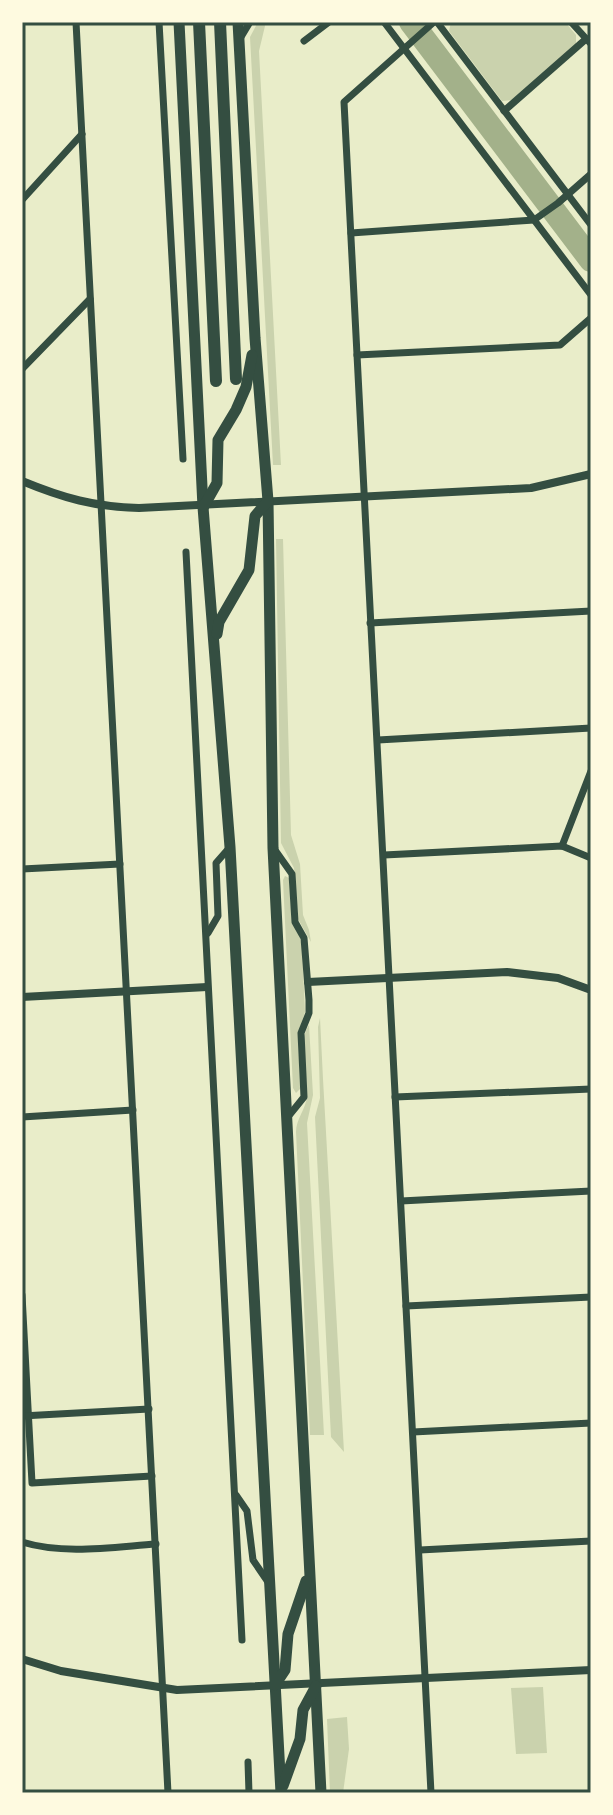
<svg xmlns="http://www.w3.org/2000/svg" width="613" height="1815" font-family="Commissioner,sans-serif">
<rect width="100%" height="100%" fill="#e9edc9"/>
<g fill="#cad2ad">
<path d="M 258,22 L 264,22 L 265,26 L 259,51 L 281,465 L 273,465 L 250,37 Z"/>
<path d="M 451,22 L 565,22 L 576,35 L 576,44 L 512,100 L 502,101 L 449,31 Z"/>
<path d="M 276,539 L 283,539 L 291,835 L 300,864 L 303,915 L 309,930 L 311,942 L 298,919 L 294,868 L 281,843 Z"/>
<path d="M 285,876 L 289,878 L 292,923 L 299,934 L 302,947 L 305,1012 L 298,1034 L 300,1089 L 296,1093 L 293,1088 L 283,880 Z"/>
<path d="M 320,1018 L 323,1079 L 344,1452 L 331,1437 L 315,1117 L 320,1098 L 318,1027 Z"/>
<path d="M 309,1025 L 313,1095 L 307,1123 L 324,1435 L 310,1435 L 296,1132 C 296,1119 306,1109 307,1096 C 308,1075 297,1042 309,1025 Z"/>
<path d="M 543,1687 L 547,1753 L 516,1754 L 511,1688 Z"/>
<path d="M 347,1717 L 349,1749 L 343,1793 L 330,1793 L 327,1719 Z"/>
</g>
<g fill="none" stroke-linecap="round" stroke-linejoin="round">
<path stroke="#a3b18a" stroke-width="24" d="M 411,22 L 591,260"/>
<g stroke="#344e41" stroke-width="7">
<path d="M 76,22 L 168,1793"/>
<path d="M 159,22 L 183,459"/>
<path d="M 384,22 L 591,295"/>
<path d="M 437,22 L 591,225"/>
<path d="M 571,22 L 591,44"/>
<path d="M 241,37 L 250,22"/>
<path d="M 304,41 L 329,22"/>
<path d="M 504,111 L 586,39"/>
<path d="M 22,200 L 82,134"/>
<path d="M 351,233 L 534,220 L 558,203 L 591,174"/>
<path d="M 357,355 L 560,345 L 591,318"/>
<path d="M 22,369 L 90,299"/>
<path d="M 186,552 L 242,1640"/>
<path d="M 370,623 L 591,611"/>
<path d="M 378,740 L 591,728"/>
<path d="M 562,846 L 591,771"/>
<path d="M 275,850 L 292,874 L 295,922 L 304,938 L 309,1000 L 309,1013 L 301,1033 L 304,1097 L 287,1118"/>
<path d="M 384,855 L 562,846 L 591,858"/>
<path d="M 22,869 L 120,864"/>
<path d="M 208,933 L 218,916 L 216,863 L 230,847"/>
<path d="M 395,1097 L 591,1089"/>
<path d="M 22,1117 L 133,1110"/>
<path d="M 401,1201 L 591,1191"/>
<path d="M 22,1295 L 32,1483 L 152,1476"/>
<path d="M 406,1306 L 591,1297"/>
<path d="M 22,1416 L 149,1409"/>
<path d="M 413,1432 L 591,1423"/>
<path d="M 236,1495 L 247,1511 L 253,1560 L 268,1582"/>
<path d="M 22,1542 C 64,1555 113,1547 156,1544"/>
<path d="M 420,1550 L 591,1541"/>
<path d="M 248,1762 L 249,1793"/>
<path d="M 431,1793 L 344,102 L 434,22"/>
</g>
<g stroke="#344e41" stroke-width="8">
<path d="M 22,481 C 63,498 95,507 139,508 L 531,488 L 591,474"/>
<path d="M 308,982 L 507,972 L 558,978 L 591,990"/>
<path d="M 22,997 L 207,987"/>
<path d="M 22,1659 L 61,1671 L 177,1690 L 591,1670"/>
</g>
<g stroke="#344e41" stroke-width="11">
<path d="M 179,22 L 203,507 L 230,847 L 281,1793"/>
<path d="M 238,22 L 255,338 L 268,501 L 273,848 L 321,1793"/>
<path d="M 204,506 L 217,483 L 218,440 L 236,410 L 246,387 L 252,355"/>
<path d="M 217,634 L 219,622 L 249,570 L 255,516 L 268,501"/>
<path d="M 275,1685 L 285,1670 L 288,1634 L 306,1581"/>
<path d="M 283,1786 L 300,1739 L 303,1710 L 316,1686"/>
</g>
<g stroke="#344e41" stroke-width="12">
<path d="M 199,22 L 216,381"/>
<path d="M 220,22 L 236,379"/>
</g>
</g>
<rect width="613" height="1815" fill="none" stroke="#fefae0" stroke-width="48"/>
<rect x="24" y="24" width="565" height="1767" fill="none" stroke="#344e41" stroke-width="3"/>
</svg>
